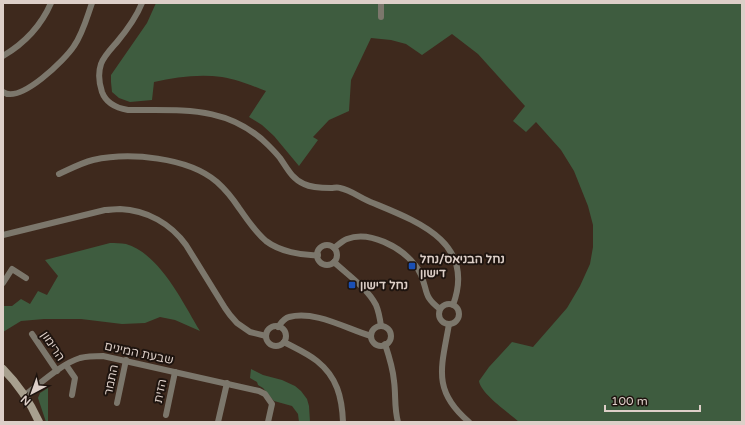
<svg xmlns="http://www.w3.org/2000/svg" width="745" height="425" font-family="'Varela Round','Noto Sans Hebrew',sans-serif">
<rect width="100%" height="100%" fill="#3e291d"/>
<g fill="#3e5c3f">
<path d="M 156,3 L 742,3 L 742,269 L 741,269 L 742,422 L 519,422 C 508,412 481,394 479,381 L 489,367 L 512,342 L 533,347 L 567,308 L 580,286 L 590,264 L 593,247 L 593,225 L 588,206 L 574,171 L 561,150 L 536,122 L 526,132 L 513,121 L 525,106 L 478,54 L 452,34 L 422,55 L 406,44 L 391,40 L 371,38 L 351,80 L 349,111 L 329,120 L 313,137 L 318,140 L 299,166 L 274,136 L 262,125 L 249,117 L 266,91 C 253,86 236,79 222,77 C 199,74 176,77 154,82 L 152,100 L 130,102 L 119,98 L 112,92 L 111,82 L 111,75 L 147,23 Z"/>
<path d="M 110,243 C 115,243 121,243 126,244 C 160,254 183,303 200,331 L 175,320 L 160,317 L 145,323 L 122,324 L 81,319 L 44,319 L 21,321 L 3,332 L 3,306 L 12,306 L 21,299 L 30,304 L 38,291 L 47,295 L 58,276 L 45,260 Z"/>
<path d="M 251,369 L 263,375 L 282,380 L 295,386 L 301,391 L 307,399 L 309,406 L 310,422 L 299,422 L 298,414 L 292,406 L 274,401 L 263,388 L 258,385 L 257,382 L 250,378 Z"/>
<path d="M 48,388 L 48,422 L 46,422 L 38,398 L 40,393 Z"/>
</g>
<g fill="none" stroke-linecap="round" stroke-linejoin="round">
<g stroke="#7c776c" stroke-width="6">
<path d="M 142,3 C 136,18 127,30 117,42 C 111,49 104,56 101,64 C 98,73 99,83 102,92 C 106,103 116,108 128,110 C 180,111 227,104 268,145 C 272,149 276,153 280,158 C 287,168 292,179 304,184 C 312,188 322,188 331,188 C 334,188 337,187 340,188 C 351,190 362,199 373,203 C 419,222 476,243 453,305"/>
<path d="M 381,17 L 381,3"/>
<path d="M 3,56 C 25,43 41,26 51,3"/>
<path d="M 3,92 C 20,104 65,60 74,46 C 83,33 87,17 92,3"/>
<path d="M 59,174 C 70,169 81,163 93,160 C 129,152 188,157 217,182 C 226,190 233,199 239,208 C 247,219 255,232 266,241 C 279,251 302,256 318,255"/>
<path d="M 3,235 L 105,210 C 110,210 115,209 120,209 C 147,210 171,224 186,245 L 225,308 L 230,315 L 237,323 L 250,332 L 266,336"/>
<circle cx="327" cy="255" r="10"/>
<path d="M 334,248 C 338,245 342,241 347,239 C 369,230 401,247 415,265 C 420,271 423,279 425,287 C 426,291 427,295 429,298 C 432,303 436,306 440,309"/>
<path d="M 334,262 C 348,275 367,288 376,305 C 379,312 380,319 381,326"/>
<path d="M 3,283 L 12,269 L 26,278"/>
<circle cx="449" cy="314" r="10"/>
<path d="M 449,324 C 442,366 431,390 469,422"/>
<circle cx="381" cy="336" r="10"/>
<circle cx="276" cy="336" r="10"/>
<path d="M 278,327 C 281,323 284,318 289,317 C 315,310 347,329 371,336"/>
<path d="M 32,334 L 57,371"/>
<path d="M 284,342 C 295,348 307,353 317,361 C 337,377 342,397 343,422"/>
<path d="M 385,344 C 389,356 393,369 394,381 C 396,395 394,408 398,422"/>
<path d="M 66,365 L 75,378 L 72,395"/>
<path d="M 25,395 C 41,383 61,364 80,358 C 88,356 95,356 103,356 L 259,391 L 265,394 L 272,404 L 268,422"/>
<path d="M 117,403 L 126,360"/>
<path d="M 166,415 L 175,372"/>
<path d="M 218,422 L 227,383"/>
</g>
<path stroke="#a8a08f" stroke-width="8" d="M 3,369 C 18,384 30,402 39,422"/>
</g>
<g fill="#1a4fb4" stroke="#1e140f" stroke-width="1.5">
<rect x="408" y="262" width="8" height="8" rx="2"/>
<rect x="348" y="281" width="8" height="8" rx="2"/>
</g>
<g text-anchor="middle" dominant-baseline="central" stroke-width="4" stroke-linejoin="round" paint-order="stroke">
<g font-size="12" font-weight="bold" fill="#ddcfc8" stroke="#1e140f" text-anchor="start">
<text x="420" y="259">נחל הבניאס/נחל<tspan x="420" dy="14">דישון</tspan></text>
<text x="360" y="285">נחל דישון</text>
</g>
<g font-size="12" fill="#ddcfc8" stroke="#1e140f">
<text transform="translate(53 346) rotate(56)">הרימון</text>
<text transform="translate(139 353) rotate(12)">שבעת המינים</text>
<text transform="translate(111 380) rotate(-78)">התמר</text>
<text transform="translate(160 391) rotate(-78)">הזית</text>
</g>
</g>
<rect width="745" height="425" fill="none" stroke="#ddcfc8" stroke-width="8"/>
<g transform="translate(32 393) rotate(221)" stroke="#1e140f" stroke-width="3" paint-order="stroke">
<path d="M0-3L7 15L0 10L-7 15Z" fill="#ddcfc8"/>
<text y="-6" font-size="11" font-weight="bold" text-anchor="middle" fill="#ddcfc8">N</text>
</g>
<path d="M605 405v6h95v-6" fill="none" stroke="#ddcfc8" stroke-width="2"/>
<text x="611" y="405" font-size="12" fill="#ddcfc8" stroke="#1e140f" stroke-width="3" paint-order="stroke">100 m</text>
</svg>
